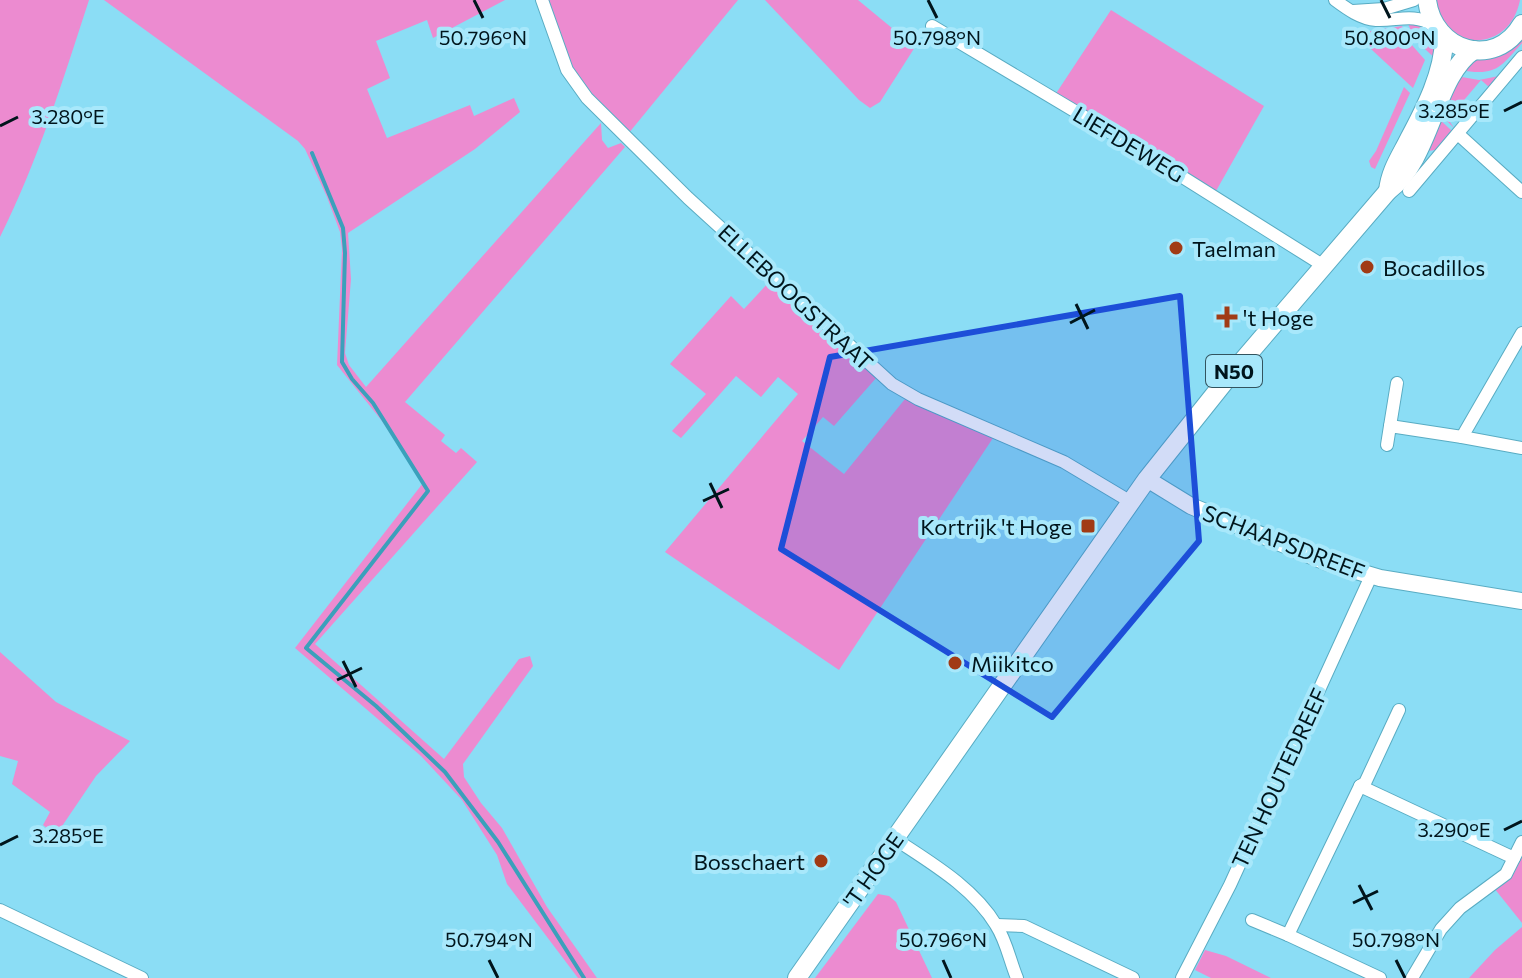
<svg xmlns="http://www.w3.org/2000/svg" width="1522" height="978" font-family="Commissioner,sans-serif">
<rect width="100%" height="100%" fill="#8bddf5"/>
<g fill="#ec8bd0">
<path d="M 0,0 L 89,0 C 63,80 38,161 0,237 Z"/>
<path d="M 104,0 L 505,0 L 433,38 L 427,20 L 376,41 L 390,78 L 367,89 L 387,138 L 470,105 L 474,116 L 514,98 L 520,112 L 475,149 L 348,233 L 351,279 L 345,353 L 349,365 L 366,387 L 601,123 L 602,140 L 608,148 L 621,143 L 625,147 L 405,402 L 445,435 L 441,441 L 456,453 L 461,448 L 477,462 L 315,644 L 444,759 L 519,659 L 530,656 L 533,666 L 463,764 L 464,777 L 481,803 L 502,828 L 547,907 L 597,978 L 578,978 L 507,884 L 497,855 L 462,800 L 421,756 L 295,648 L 423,483 L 382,421 L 337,365 L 342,249 L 340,232 L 327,197 L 305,149 L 298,141 Z"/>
<path d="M 546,0 L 738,0 L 628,134 L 591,97 L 572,66 Z"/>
<path d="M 765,0 L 858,0 L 915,47 L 880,102 L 870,108 L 859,100 Z"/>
<path d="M 1436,0 L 1520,0 C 1510,53 1444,54 1436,0 Z"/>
<path d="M 1111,10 L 1264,106 L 1216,191 L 1055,95 Z"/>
<path d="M 1407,22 C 1431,22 1436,39 1437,60 L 1416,41 Z"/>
<path d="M 1402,26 L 1411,44 L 1425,60 L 1413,88 L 1358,37 L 1358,33 Z"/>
<path d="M 1522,35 L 1522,43 C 1499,69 1496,76 1459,70 L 1463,64 Z"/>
<path d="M 1456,76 L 1479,80 L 1499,76 L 1489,87 L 1481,80 L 1448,119 L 1454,128 L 1440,114 Z"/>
<path d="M 1404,87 L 1410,93 L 1375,169 L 1371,167 L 1369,161 L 1376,151 Z"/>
<path d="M 1438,118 L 1452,131 L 1435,150 L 1422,152 Z"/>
<path d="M 770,281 L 877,377 L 834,426 L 823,417 L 802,441 L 844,474 L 905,399 L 993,438 L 839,670 L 665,552 L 798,394 L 778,377 L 761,397 L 736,376 L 681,438 L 672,431 L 706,394 L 670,364 L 731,296 L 744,309 Z"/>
<path d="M 0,652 L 56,702 L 130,741 L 96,776 L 56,835 L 43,825 L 50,812 L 12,784 L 18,761 L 0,756 Z"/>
<path d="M 1522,854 L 1522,923 L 1494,888 Z"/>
<path d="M 878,894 L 889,896 L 896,902 L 932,978 L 815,978 Z"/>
<path d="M 1522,927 L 1522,978 L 1469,978 L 1495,950 Z"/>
<path d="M 1205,950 L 1226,956 L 1271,978 L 1211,978 L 1195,970 Z"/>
</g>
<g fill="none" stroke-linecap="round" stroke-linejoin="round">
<path stroke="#3ba0bb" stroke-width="4" d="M 312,153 L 343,228 L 345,253 L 342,362 L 352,379 L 373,403 L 428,491 L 306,648 L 376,706 L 445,772 L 498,842 L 584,978"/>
<g stroke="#59acc3" stroke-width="14">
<g id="street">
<path d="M 542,0 L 567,70 L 587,98 L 688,198 L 892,384 L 918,399 L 1064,462 L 1131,502"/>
<path d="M 1335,0 C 1347,9 1361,19 1376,20 C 1398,21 1413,13 1433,25"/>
<path d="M 1353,11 L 1384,9 L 1414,0"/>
<path d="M 932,26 L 1130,144 L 1324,266"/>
<path d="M 1458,134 L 1522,192"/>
<path d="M 1409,191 L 1522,57"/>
<path d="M 1522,333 L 1462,437 L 1522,448"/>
<path d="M 1390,426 L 1397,383"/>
<path d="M 1387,445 L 1390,426 L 1462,437"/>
<path d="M 1360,786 L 1365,783 L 1399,710"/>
<path d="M 895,839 C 931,863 973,887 996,925 C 1006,940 1010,961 1017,978"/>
<path d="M 0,910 L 142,978"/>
<path d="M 1252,920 L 1288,935"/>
<path d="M 997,925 L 1024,926 L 1133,978"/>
<path d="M 1182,978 L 1230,885 L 1371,576"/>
<path d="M 1380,978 L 1288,935 L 1360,786 L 1514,858"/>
<path d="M 1412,978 L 1441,929 L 1460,908 L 1506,874 L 1522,842"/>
</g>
</g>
<g stroke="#59acc3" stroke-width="18">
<path id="secondary" d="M 1147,479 L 1191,506 L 1326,562 L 1380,578 L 1522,601"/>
</g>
<g stroke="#59acc3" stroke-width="20">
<g id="primary">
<path d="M 1427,0 C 1433,51 1495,71 1522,24"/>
<path d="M 1388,191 C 1390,171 1400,157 1409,139 C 1425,109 1444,72 1444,38"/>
<path d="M 797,978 L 1147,479 L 1226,380 L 1388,191 C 1432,158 1434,76 1474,50"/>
</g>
</g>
<use href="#street" stroke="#fff" stroke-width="12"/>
<use href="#secondary" stroke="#fff" stroke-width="16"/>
<use href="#primary" stroke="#fff" stroke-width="18"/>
</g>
<path fill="#1d4ed8" fill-opacity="0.2" stroke="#1d4ed8" stroke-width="6" stroke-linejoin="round" d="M 1180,296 L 1199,541 L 1052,717 L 781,549 L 830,357 Z"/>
<path fill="none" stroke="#00151c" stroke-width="3" d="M 474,0 L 483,18M 928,0 L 937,18M 1381,0 L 1390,18M 1504,111 L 1522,102M 0,126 L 18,117M 1076,304 L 1088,329M 1070,323 L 1095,310M 710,483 L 722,508M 703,501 L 729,489M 343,661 L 356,687M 337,680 L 362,668M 1504,830 L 1522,821M 0,845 L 18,836M 1359,885 L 1372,910M 1353,903 L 1378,891M 489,960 L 498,978M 943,960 L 951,978M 1396,960 L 1405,978"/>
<g fill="#a13b15" stroke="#a8e8fb" stroke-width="3">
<circle cx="1176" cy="248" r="8"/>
<circle cx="1367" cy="267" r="8"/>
<path d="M1223 305h8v8h8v8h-8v8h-8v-8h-8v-8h8z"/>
<rect x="1080" y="518" width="16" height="16" rx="4"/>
<circle cx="955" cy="663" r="8"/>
<circle cx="821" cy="861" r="8"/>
</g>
<g text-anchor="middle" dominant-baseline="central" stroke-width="8" stroke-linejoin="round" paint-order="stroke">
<rect fill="#a8e8fb" stroke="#32545f" stroke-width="2" x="1206" y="355" width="56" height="32" rx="6"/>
<g font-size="20" font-weight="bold" fill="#00151c">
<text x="1234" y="371">N50</text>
</g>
<g font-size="22" fill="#00151c" stroke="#a8e8fb">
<text transform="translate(1129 144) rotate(31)">LIEFDEWEG</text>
<text transform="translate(796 297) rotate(43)">ELLEBOOGSTRAAT</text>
<text transform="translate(1284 542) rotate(21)">SCHAAPSDREEF</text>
<text transform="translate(1279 778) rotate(-65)">TEN HOUTEDREEF</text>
<text transform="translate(873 870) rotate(-55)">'T HOGE</text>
</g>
<g font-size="22" fill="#00151c" stroke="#a8e8fb" text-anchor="start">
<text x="1192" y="248">Taelman</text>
<text x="1383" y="267">Bocadillos</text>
<text x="1243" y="317">'t Hoge</text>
<text x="1072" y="526" text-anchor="end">Kortrijk 't Hoge</text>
<text x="971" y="663">Miikitco</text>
<text x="805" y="861" text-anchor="end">Bosschaert</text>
</g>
</g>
<g font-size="20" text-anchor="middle" fill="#00151c" stroke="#a8e8fb" stroke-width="8" stroke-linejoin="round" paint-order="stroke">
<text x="1390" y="45">50.800°N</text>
<text x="483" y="45">50.796°N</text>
<text x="937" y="45">50.798°N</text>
<text x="1454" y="118">3.285°E</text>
<text x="68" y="124">3.280°E</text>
<text x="1454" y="837">3.290°E</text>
<text x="68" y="843">3.285°E</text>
<text x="489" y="947">50.794°N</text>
<text x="943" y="947">50.796°N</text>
<text x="1396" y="947">50.798°N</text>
</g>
</svg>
